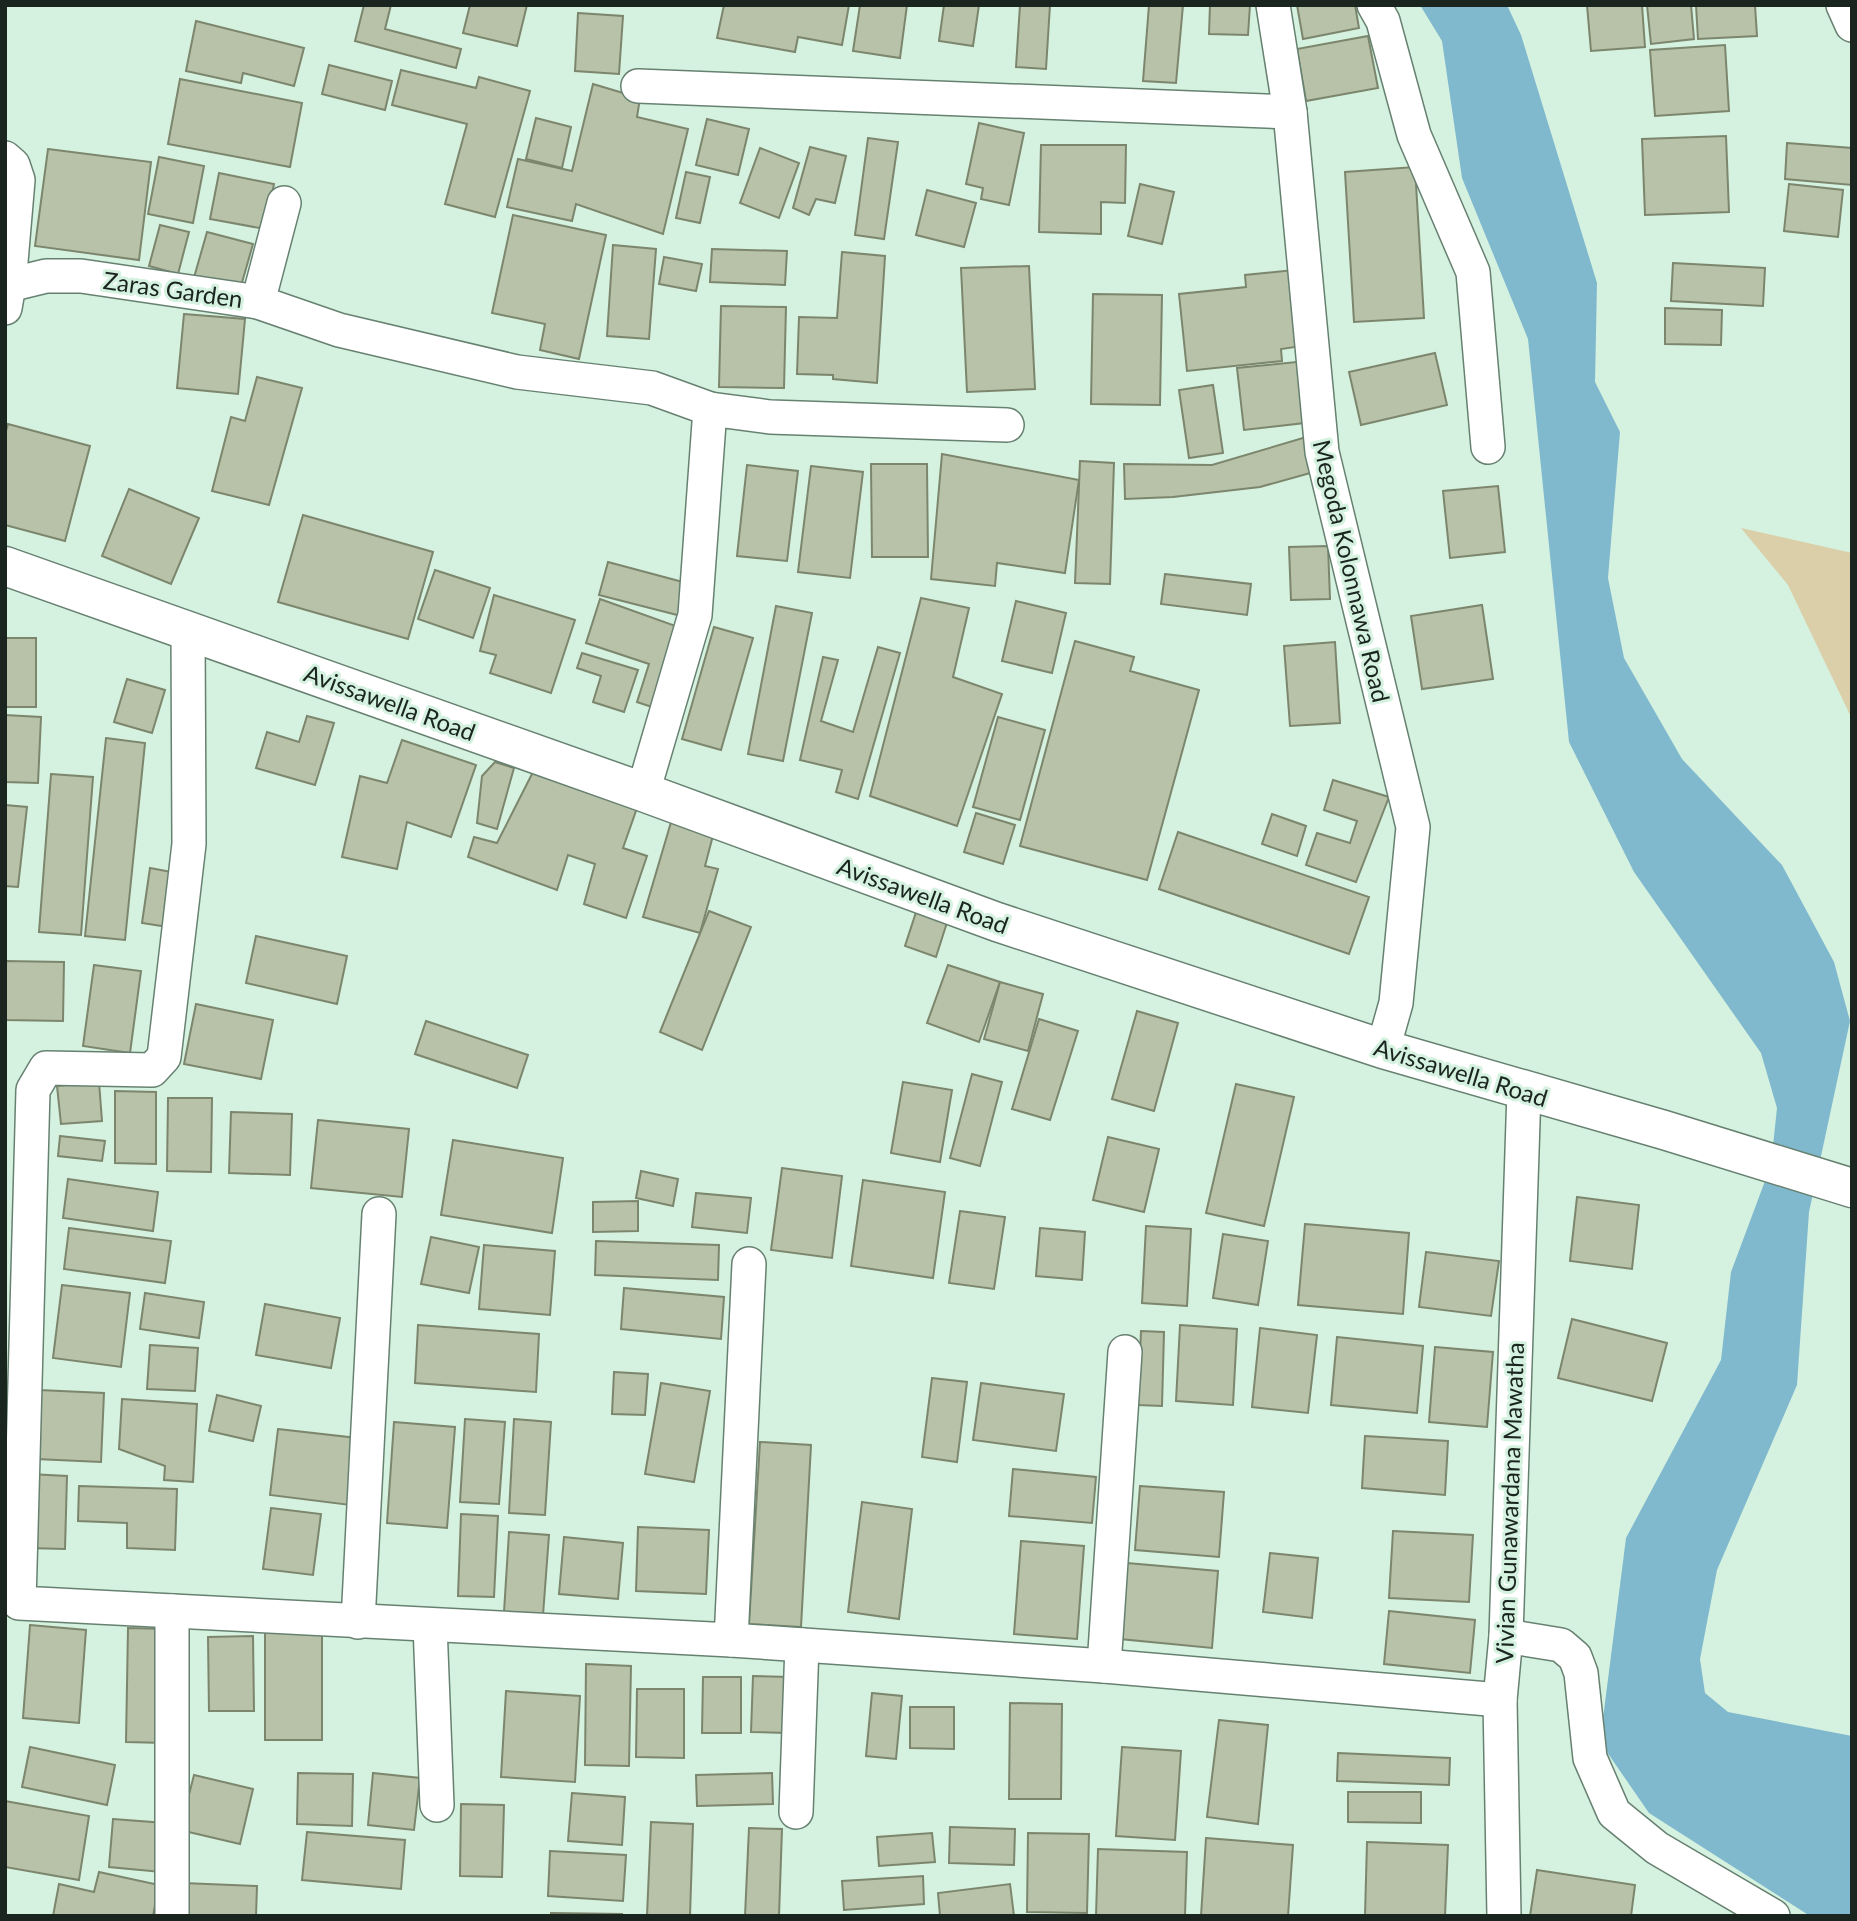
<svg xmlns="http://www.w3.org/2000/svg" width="1857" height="1921" font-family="Lato,sans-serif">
<rect width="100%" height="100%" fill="#d5f1df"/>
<path fill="#dbcfaa" d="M 1741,528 L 1852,553 L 1852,719 L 1788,585 Z"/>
<path fill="#80b9ce" d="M 1420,5 L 1507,5 L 1521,35 L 1597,283 L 1595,382 L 1620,432 L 1608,578 L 1624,658 L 1682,759 L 1782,865 L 1834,962 L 1850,1021 L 1809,1212 L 1797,1385 L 1717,1570 L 1700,1659 L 1705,1693 L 1728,1712 L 1852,1736 L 1852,1916 L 1810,1916 L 1649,1813 L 1600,1742 L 1626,1538 L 1721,1360 L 1731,1272 L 1771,1165 L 1777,1108 L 1761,1053 L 1634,872 L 1569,742 L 1528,339 L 1462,178 L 1442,41 Z"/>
<g fill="#b8c2a8" stroke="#7c866d" stroke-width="2">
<path d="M 364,5 L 391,5 L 385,29 L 461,49 L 456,68 L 355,41 Z"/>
<path d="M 470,5 L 527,5 L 517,46 L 463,33 Z"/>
<path d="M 724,5 L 849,5 L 842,45 L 798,37 L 795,52 L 717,38 Z"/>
<path d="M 860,5 L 907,5 L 900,58 L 853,51 Z"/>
<path d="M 944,5 L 979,5 L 973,46 L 939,41 Z"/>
<path d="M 1020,5 L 1050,5 L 1046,69 L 1016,67 Z"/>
<path d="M 1149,5 L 1183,5 L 1176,83 L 1143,81 Z"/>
<path d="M 1210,5 L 1250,5 L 1248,35 L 1209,34 Z"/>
<path d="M 1297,5 L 1355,5 L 1359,28 L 1303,39 Z"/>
<path d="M 1587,5 L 1642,5 L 1645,47 L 1591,51 Z"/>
<path d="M 1647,5 L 1691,5 L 1694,39 L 1651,44 Z"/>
<path d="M 1696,5 L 1755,5 L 1757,36 L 1698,39 Z"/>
<path d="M 578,13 L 623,16 L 619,74 L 575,71 Z"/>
<path d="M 196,21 L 304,48 L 294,86 L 243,73 L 241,83 L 186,71 Z"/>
<path d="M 1368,36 L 1378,88 L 1306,101 L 1297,49 Z"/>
<path d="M 1725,45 L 1729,111 L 1655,116 L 1650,50 Z"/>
<path d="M 329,65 L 392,81 L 385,110 L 322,94 Z"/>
<path d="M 401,70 L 476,88 L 479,77 L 530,91 L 495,217 L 445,204 L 467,124 L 392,105 Z"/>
<path d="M 180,79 L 302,103 L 290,167 L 168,144 Z"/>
<path d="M 593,84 L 640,98 L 637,117 L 688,129 L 663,234 L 576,204 L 572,221 L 507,207 L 518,159 L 572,171 Z"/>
<path d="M 536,118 L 571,127 L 562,168 L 526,159 Z"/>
<path d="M 707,119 L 749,129 L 738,175 L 696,165 Z"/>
<path d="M 979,123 L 1024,133 L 1009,205 L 981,199 L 983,188 L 966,184 Z"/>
<path d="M 1726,136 L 1729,212 L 1645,215 L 1642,139 Z"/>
<path d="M 868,138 L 898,142 L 884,239 L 855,235 Z"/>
<path d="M 1787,143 L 1852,148 L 1852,185 L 1785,179 Z"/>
<path d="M 1041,145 L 1126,145 L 1125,203 L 1101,202 L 1101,234 L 1039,232 Z"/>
<path d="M 810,147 L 846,156 L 835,203 L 816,199 L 809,215 L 793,208 Z"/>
<path d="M 760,148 L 799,163 L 779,218 L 740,203 Z"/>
<path d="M 48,149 L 151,162 L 139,260 L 35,246 Z"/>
<path d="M 159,157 L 204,166 L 193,223 L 148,214 Z"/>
<path d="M 1415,167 L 1424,318 L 1354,322 L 1345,172 Z"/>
<path d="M 686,172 L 710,177 L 700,223 L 676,218 Z"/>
<path d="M 219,173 L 274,184 L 265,229 L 210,219 Z"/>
<path d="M 1140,184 L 1174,192 L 1162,244 L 1128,236 Z"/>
<path d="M 1789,184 L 1843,190 L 1838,237 L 1784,231 Z"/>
<path d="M 927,190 L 976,203 L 964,247 L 916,235 Z"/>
<path d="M 513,215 L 606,235 L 579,359 L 540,350 L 545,324 L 492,313 Z"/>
<path d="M 160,225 L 189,232 L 178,274 L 149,266 Z"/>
<path d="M 207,232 L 253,244 L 239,293 L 193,281 Z"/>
<path d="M 613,245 L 656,249 L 649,339 L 607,336 Z"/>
<path d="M 712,249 L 787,251 L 785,285 L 710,282 Z"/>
<path d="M 842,252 L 885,256 L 877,383 L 833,379 L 833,375 L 797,374 L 799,317 L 837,318 Z"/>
<path d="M 664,257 L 702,264 L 696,291 L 659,284 Z"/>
<path d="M 1673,263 L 1765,268 L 1763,306 L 1671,301 Z"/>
<path d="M 1029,266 L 1035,389 L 967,392 L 961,268 Z"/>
<path d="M 1294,270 L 1302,346 L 1281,349 L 1282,361 L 1187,371 L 1179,294 L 1246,287 L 1245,275 Z"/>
<path d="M 1093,294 L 1162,295 L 1160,405 L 1091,404 Z"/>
<path d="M 721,306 L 786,307 L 784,388 L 719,387 Z"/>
<path d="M 1665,308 L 1722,310 L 1721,345 L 1665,344 Z"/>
<path d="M 184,314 L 245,319 L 238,394 L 177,388 Z"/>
<path d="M 1435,353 L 1447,405 L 1361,425 L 1349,372 Z"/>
<path d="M 1306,361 L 1313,422 L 1244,430 L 1237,368 Z"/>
<path d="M 257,377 L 302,388 L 269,505 L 212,491 L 231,417 L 245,421 Z"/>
<path d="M 1213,385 L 1223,453 L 1189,458 L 1179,390 Z"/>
<path d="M 8,424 L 90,446 L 65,541 L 5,525 L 5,434 Z"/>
<path d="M 1313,435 L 1321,470 L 1260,487 L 1173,497 L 1125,499 L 1124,464 L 1212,465 Z"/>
<path d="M 942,454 L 1079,480 L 1065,573 L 997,563 L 995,586 L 931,579 Z"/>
<path d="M 1080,461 L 1114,463 L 1110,584 L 1075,583 Z"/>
<path d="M 871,464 L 927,464 L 928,557 L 872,557 Z"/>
<path d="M 747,465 L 798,471 L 787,561 L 737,556 Z"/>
<path d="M 811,466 L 863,472 L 850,578 L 798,572 Z"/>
<path d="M 1498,486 L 1505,552 L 1450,558 L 1443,491 Z"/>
<path d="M 129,489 L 199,518 L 171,584 L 102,556 Z"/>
<path d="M 303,515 L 433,552 L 408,639 L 278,602 Z"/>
<path d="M 1328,546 L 1330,599 L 1291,600 L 1289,547 Z"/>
<path d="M 608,562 L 694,585 L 685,617 L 599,595 Z"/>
<path d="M 435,570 L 490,588 L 473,638 L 418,619 Z"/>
<path d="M 1165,574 L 1251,584 L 1247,615 L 1161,604 Z"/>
<path d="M 494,595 L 575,620 L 551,693 L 490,673 L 496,655 L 480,651 Z"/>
<path d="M 921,598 L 969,608 L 953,677 L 1002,694 L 957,826 L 870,796 Z"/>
<path d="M 600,599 L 684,629 L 658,709 L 637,702 L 649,664 L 586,643 Z"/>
<path d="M 1016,601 L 1066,613 L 1052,673 L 1002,661 Z"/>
<path d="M 1482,605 L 1493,679 L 1422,689 L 1411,616 Z"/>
<path d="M 776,606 L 812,613 L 783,761 L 748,754 Z"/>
<path d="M 714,627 L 753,638 L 721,750 L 682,739 Z"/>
<rect x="5" y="638" width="31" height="69"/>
<path d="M 1075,641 L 1134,657 L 1130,671 L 1199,690 L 1147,880 L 1020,846 Z"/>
<path d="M 1335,642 L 1340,723 L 1290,726 L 1284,646 Z"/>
<path d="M 878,647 L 900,653 L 858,799 L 836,792 L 842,770 L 800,760 L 823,657 L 838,660 L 821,721 L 853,732 Z"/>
<path d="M 582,653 L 638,670 L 624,712 L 593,702 L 601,676 L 577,668 Z"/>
<path d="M 127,679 L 165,690 L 152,733 L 114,722 Z"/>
<path d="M 5,715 L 41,717 L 38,783 L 5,782 Z"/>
<path d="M 307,716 L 334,723 L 315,785 L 256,768 L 267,732 L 299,742 Z"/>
<path d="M 998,717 L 1045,730 L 1020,820 L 973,807 Z"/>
<path d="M 106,738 L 145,743 L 125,940 L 85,936 Z"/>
<path d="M 402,740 L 476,765 L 451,837 L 407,822 L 397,869 L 342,857 L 360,776 L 387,783 Z"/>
<path d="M 495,762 L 514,768 L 497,829 L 477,823 L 482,776 Z"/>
<path d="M 535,768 L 638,805 L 623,848 L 647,856 L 626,918 L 584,904 L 595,864 L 568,855 L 557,890 L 468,857 L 474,837 L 497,843 Z"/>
<path d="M 51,774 L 93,777 L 81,935 L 39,932 Z"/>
<path d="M 1333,780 L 1389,797 L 1356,882 L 1306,865 L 1317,833 L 1350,843 L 1357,821 L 1324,810 Z"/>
<path d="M 5,805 L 27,807 L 18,887 L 5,886 Z"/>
<path d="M 674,812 L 716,824 L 705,866 L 718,869 L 700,933 L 643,917 Z"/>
<path d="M 976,813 L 1015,825 L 1003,864 L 964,852 Z"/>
<path d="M 1272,814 L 1306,826 L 1297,856 L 1262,844 Z"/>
<path d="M 1178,832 L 1369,897 L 1349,954 L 1159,889 Z"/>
<path d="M 150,868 L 177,873 L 168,927 L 142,923 Z"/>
<path d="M 920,900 L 951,910 L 936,957 L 905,946 Z"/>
<path d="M 709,911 L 751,927 L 702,1050 L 660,1032 Z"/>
<path d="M 256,936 L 347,956 L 337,1004 L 246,983 Z"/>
<path d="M 5,961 L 64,962 L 63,1021 L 5,1020 Z"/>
<path d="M 94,965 L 141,971 L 130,1053 L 83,1046 Z"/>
<path d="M 948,965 L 1000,982 L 979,1042 L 927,1023 Z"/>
<path d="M 1000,982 L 1043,994 L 1028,1051 L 984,1039 Z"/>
<path d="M 196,1004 L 273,1020 L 261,1079 L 184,1064 Z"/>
<path d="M 1137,1011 L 1178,1023 L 1154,1111 L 1112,1099 Z"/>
<path d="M 1039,1019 L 1078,1031 L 1050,1120 L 1012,1109 Z"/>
<path d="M 426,1021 L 528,1055 L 517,1088 L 415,1054 Z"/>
<path d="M 972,1074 L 1002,1082 L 980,1166 L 950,1158 Z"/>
<path d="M 99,1082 L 102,1121 L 61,1124 L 57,1086 Z"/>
<path d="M 903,1082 L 952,1090 L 940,1162 L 891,1153 Z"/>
<path d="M 1236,1084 L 1294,1097 L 1264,1226 L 1206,1213 Z"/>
<path d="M 115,1091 L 156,1092 L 156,1164 L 115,1163 Z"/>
<path d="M 168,1098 L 212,1098 L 211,1172 L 167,1171 Z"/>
<path d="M 231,1112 L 292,1114 L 290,1175 L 229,1173 Z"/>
<path d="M 318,1120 L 409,1129 L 402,1197 L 311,1188 Z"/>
<path d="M 60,1136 L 105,1141 L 102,1161 L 58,1156 Z"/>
<path d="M 1108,1137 L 1159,1149 L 1144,1212 L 1093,1200 Z"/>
<path d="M 453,1140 L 563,1158 L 552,1233 L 441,1215 Z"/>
<path d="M 782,1168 L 842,1176 L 832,1258 L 771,1250 Z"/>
<path d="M 641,1171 L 678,1179 L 673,1206 L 636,1198 Z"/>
<path d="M 68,1179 L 158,1192 L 153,1231 L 63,1218 Z"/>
<path d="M 863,1180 L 945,1192 L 933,1278 L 851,1266 Z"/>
<path d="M 696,1193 L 751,1198 L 747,1233 L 692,1227 Z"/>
<path d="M 1577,1197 L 1639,1205 L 1632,1269 L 1570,1261 Z"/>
<path d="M 638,1201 L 638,1231 L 593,1232 L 593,1202 Z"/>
<path d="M 960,1211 L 1005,1217 L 994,1289 L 949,1283 Z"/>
<path d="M 1305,1224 L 1409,1233 L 1403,1314 L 1298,1305 Z"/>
<path d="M 1146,1226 L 1191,1229 L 1187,1306 L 1142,1303 Z"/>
<path d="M 69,1228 L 171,1241 L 165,1283 L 64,1269 Z"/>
<path d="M 1040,1228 L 1085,1232 L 1082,1280 L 1036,1276 Z"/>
<path d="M 1223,1234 L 1268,1241 L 1258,1305 L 1213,1298 Z"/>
<path d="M 431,1237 L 479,1247 L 469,1293 L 421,1284 Z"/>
<path d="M 596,1241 L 719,1245 L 718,1280 L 595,1275 Z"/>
<path d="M 484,1245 L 555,1251 L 550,1315 L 479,1309 Z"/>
<path d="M 1426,1252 L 1499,1261 L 1491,1316 L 1419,1307 Z"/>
<path d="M 62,1285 L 130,1293 L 121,1367 L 53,1358 Z"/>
<path d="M 624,1288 L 724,1297 L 721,1339 L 621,1329 Z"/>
<path d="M 145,1293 L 204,1302 L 199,1338 L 140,1329 Z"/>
<path d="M 265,1304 L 340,1318 L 331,1368 L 256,1355 Z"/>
<path d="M 1572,1319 L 1667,1343 L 1652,1401 L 1558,1378 Z"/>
<path d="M 418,1325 L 539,1334 L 536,1392 L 415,1383 Z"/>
<path d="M 1180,1325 L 1237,1329 L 1233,1405 L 1176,1401 Z"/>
<path d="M 1260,1328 L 1317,1335 L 1308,1413 L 1252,1407 Z"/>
<path d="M 1141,1331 L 1164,1332 L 1162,1406 L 1138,1405 Z"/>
<path d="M 1337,1337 L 1423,1346 L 1417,1413 L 1331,1405 Z"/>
<path d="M 150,1345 L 198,1348 L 195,1391 L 147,1389 Z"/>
<path d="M 1435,1347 L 1493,1352 L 1487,1427 L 1429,1422 Z"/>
<path d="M 614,1372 L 648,1374 L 645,1415 L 612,1414 Z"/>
<path d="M 932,1378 L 967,1382 L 957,1462 L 922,1457 Z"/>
<path d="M 661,1383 L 710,1391 L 694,1482 L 645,1474 Z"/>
<path d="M 981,1383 L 1064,1394 L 1056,1451 L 973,1440 Z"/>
<path d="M 39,1390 L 104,1393 L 101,1462 L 36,1459 Z"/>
<path d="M 217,1395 L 261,1406 L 253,1441 L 209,1431 Z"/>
<path d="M 122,1399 L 197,1404 L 193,1482 L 164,1480 L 165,1466 L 119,1449 Z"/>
<path d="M 465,1419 L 505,1422 L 499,1504 L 460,1502 Z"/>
<path d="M 514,1419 L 551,1422 L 545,1515 L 509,1513 Z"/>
<path d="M 394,1422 L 455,1427 L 447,1528 L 387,1523 Z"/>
<path d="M 278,1429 L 357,1438 L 350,1505 L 270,1495 Z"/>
<path d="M 1365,1436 L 1448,1441 L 1445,1495 L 1362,1488 Z"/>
<path d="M 760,1442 L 811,1445 L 801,1627 L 749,1624 Z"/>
<path d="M 1013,1469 L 1096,1477 L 1092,1523 L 1009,1516 Z"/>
<path d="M 29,1474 L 67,1476 L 65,1549 L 27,1548 Z"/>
<path d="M 79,1486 L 177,1489 L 175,1550 L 127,1548 L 127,1523 L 78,1521 Z"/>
<path d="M 1140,1486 L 1224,1492 L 1219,1557 L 1135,1550 Z"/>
<path d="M 862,1502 L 912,1509 L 899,1619 L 848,1612 Z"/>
<path d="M 271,1508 L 321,1514 L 313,1575 L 263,1569 Z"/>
<path d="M 461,1514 L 498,1516 L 494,1597 L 458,1596 Z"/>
<path d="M 638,1527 L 709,1530 L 706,1594 L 636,1591 Z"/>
<path d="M 1393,1531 L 1473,1535 L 1469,1602 L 1389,1598 Z"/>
<path d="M 509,1532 L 549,1535 L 543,1615 L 504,1612 Z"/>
<path d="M 564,1537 L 623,1543 L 618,1599 L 559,1594 Z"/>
<path d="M 1021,1541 L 1084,1546 L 1077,1639 L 1014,1634 Z"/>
<path d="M 1270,1553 L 1318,1558 L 1312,1618 L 1263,1612 Z"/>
<path d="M 1127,1563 L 1218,1571 L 1212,1648 L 1120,1639 Z"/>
<path d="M 1389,1611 L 1475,1620 L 1470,1673 L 1384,1664 Z"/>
<path d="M 30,1625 L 86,1630 L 79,1723 L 23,1718 Z"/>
<path d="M 128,1628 L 168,1629 L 165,1743 L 126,1742 Z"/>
<path d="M 322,1632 L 322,1740 L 265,1740 L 265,1633 Z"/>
<path d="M 253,1636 L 254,1711 L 209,1711 L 208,1637 Z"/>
<path d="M 586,1664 L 631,1666 L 629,1766 L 585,1765 Z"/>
<path d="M 753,1676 L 788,1677 L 787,1733 L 751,1732 Z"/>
<path d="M 703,1677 L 741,1677 L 741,1733 L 702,1733 Z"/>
<path d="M 637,1689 L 684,1689 L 684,1758 L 636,1757 Z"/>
<path d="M 506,1691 L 580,1696 L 575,1782 L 501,1777 Z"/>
<path d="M 872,1693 L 902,1696 L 896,1759 L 866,1756 Z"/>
<path d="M 1010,1703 L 1062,1704 L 1061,1799 L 1009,1799 Z"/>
<path d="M 910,1707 L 954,1707 L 954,1749 L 910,1748 Z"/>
<path d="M 1219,1720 L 1268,1725 L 1258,1824 L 1207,1817 Z"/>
<path d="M 30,1747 L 115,1765 L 107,1805 L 22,1787 Z"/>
<path d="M 1122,1747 L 1181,1751 L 1175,1840 L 1116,1836 Z"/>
<path d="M 1338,1753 L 1450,1758 L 1449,1785 L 1337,1781 Z"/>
<path d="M 298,1773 L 353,1774 L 352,1826 L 297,1824 Z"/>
<path d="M 373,1773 L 420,1778 L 414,1830 L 368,1825 Z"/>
<path d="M 772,1773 L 773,1804 L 697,1806 L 696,1775 Z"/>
<path d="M 194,1775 L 253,1789 L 240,1844 L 180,1830 Z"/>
<path d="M 1348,1792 L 1421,1792 L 1421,1823 L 1348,1822 Z"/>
<path d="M 572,1793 L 625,1797 L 622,1845 L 568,1841 Z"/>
<path d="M 5,1801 L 89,1816 L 79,1880 L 5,1867 Z"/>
<path d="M 461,1804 L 504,1805 L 502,1877 L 460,1876 Z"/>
<path d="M 113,1819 L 165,1823 L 161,1872 L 109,1867 Z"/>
<path d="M 651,1822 L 693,1824 L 690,1916 L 647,1916 Z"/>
<path d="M 950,1827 L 1015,1829 L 1014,1865 L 949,1863 Z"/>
<path d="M 749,1828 L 782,1829 L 779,1916 L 745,1916 Z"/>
<path d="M 307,1832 L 405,1840 L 401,1889 L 302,1880 Z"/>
<path d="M 932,1833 L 935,1862 L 879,1866 L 877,1837 Z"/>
<path d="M 1028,1833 L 1089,1834 L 1087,1913 L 1027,1912 Z"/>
<path d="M 1206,1838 L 1293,1845 L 1288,1916 L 1201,1916 Z"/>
<path d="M 1367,1842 L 1448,1845 L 1445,1916 L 1365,1916 Z"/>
<path d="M 1098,1849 L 1187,1852 L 1185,1916 L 1096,1916 Z"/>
<path d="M 550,1851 L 626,1855 L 623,1901 L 548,1896 Z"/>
<path d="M 1537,1870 L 1635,1885 L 1631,1916 L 1530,1916 Z"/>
<path d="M 99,1872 L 159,1885 L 153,1916 L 53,1916 L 59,1884 L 94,1892 Z"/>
<path d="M 923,1876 L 924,1904 L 844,1910 L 842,1881 Z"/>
<path d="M 183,1883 L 257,1886 L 256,1916 L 182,1916 Z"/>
<path d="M 1010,1884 L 1014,1916 L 940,1916 L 938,1893 Z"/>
<path d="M 551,1913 L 622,1914 L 622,1916 L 551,1916 Z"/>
</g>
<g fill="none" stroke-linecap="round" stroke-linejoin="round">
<g stroke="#678171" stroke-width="36">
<g id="minor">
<path d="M 1273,5 L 1290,112 L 1322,452 L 1413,827 L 1396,1003 L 1383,1049"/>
<path d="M 1374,5 L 1383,21 L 1414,135 L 1473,272 L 1488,447"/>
<path d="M 1843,5 L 1852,25"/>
<path d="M 638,86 L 1290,112"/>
<path d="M 5,158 L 13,165 L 18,180 L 9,285"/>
<path d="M 258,302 L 339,330 L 517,372 L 652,388 L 710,409"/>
<path d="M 5,308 L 9,285 L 46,276 L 81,276 L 258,302 L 284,203"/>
<path d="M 188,629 L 189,844 L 164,1057 L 152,1070 L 46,1068 L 33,1090 L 19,1603 L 731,1640 L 1104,1666 L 1500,1700"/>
<path d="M 643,792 L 695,615 L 710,409 L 770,417 L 1007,425"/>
<path d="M 358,1622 L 379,1214"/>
<path d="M 430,1625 L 437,1805"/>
<path d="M 1506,1636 L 1561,1645 L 1575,1657 L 1581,1673 L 1590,1758 L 1614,1813 L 1657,1848 L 1773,1916"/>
<path d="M 731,1640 L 749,1264"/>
<path d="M 1104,1666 L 1125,1352"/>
<path d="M 796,1812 L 802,1645"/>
<path d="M 172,1916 L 172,1611"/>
<path d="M 1504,1916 L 1500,1700 L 1506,1636 L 1524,1091"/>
</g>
</g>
<g stroke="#678171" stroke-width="41">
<path id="primary" d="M 5,566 L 643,792 L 997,922 L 1383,1049 L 1664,1130 L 1852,1188"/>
</g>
<use href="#minor" stroke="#fff" stroke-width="33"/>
<use href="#primary" stroke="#fff" stroke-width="38"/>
</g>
<g text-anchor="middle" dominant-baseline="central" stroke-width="6" stroke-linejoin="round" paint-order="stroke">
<g font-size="24" fill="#1a251f" stroke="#d5f1df">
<text transform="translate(173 289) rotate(8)">Zaras Garden</text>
<text transform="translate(1352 571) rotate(77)">Megoda Kolonnawa Road</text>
<text transform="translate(390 702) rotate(20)">Avissawella Road</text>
<text transform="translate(923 895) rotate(20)">Avissawella Road</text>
<text transform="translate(1461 1072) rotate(17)">Avissawella Road</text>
<text transform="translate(1509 1503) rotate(-88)">Vivian Gunawardana Mawatha</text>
</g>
</g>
<rect width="1857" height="1921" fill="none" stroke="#1a251f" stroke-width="14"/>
</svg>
